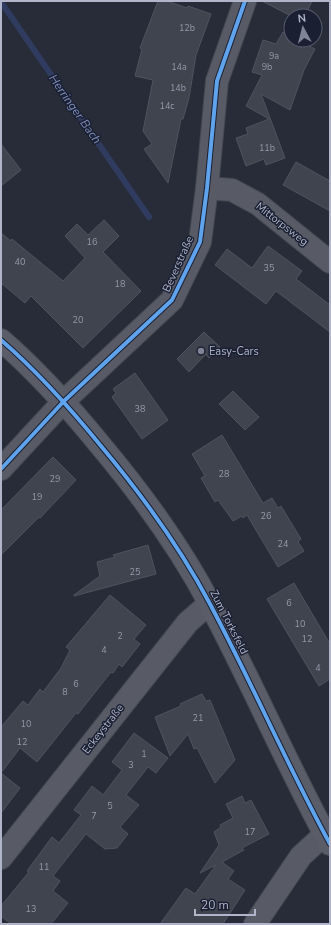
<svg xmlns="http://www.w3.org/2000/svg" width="331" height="925" font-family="'Nunito Sans',sans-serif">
<rect width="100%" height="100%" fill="#272c38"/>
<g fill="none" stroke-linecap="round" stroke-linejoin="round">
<path stroke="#303b60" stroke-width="6" d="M 1,2 L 149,217"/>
</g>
<g fill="#40444e" stroke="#4f535f">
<path d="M 158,1 L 167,1 L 187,8 L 188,6 L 211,14 L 196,55 L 189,98 L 183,119 L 181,119 L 168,183 L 144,149 L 152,144 L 143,131 L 153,80 L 135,76 L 142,49 L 140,48 Z"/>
<path d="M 262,1 L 312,1 L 305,16 L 291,16 Z"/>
<path d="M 283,32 L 291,36 L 291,40 L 298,40 L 315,49 L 304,70 L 290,110 L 261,94 L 285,158 L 266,165 L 264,159 L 246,166 L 236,138 L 248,134 L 246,128 L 269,119 L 246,106 L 262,75 L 252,72 L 263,40 L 276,44 Z"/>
<path d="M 1,144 L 21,170 L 1,186 Z"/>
<path d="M 296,162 L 330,181 L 330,211 L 283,185 Z"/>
<path d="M 104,220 L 119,236 L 103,252 L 141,291 L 83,348 L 31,296 L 25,303 L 1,283 L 1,233 L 11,241 L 12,239 L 63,281 L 85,258 L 65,236 L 77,224 L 88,235 Z"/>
<path d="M 268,246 L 302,271 L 296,279 L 330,305 L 330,332 L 276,291 L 266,304 L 215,265 L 227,249 L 252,268 Z"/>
<path d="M 204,332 L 220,347 L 209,358 L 206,354 L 189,372 L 177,359 Z"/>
<path d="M 135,373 L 168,420 L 142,439 L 112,397 L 116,393 L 113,389 Z"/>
<path d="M 233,391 L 259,417 L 245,430 L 219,404 Z"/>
<path d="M 222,435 L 263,503 L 272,498 L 278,508 L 281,506 L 301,539 L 298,542 L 304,551 L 278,567 L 247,515 L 243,518 L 242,516 L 233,521 L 218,500 L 215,502 L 201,478 L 205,476 L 192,454 Z"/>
<path d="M 53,457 L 76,480 L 40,518 L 39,517 L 1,555 L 1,510 Z"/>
<path d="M 148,545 L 156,574 L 74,596 L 74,595 L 100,576 L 97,562 L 115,557 L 113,555 Z"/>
<path d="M 294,583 L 330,644 L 330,679 L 319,686 L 267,599 Z"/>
<path d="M 110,595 L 146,625 L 134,639 L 140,644 L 122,667 L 119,664 L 113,673 L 111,672 L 78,714 L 76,713 L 37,762 L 20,748 L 1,773 L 1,727 L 23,701 L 28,705 L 40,689 L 43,692 L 61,668 L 70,650 L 66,647 Z"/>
<path d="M 202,694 L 206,701 L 210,700 L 235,760 L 215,783 L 197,748 L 194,749 L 188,734 L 170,756 L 155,717 L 181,706 L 180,704 Z"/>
<path d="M 134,733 L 168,758 L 156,773 L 148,767 L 126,795 L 139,805 L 120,827 L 128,834 L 117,848 L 105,849 L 86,834 L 53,876 L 60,881 L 53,891 L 68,903 L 51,924 L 11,924 L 1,916 L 1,906 L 29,872 L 27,871 L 52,837 L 59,843 L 81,815 L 74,810 L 92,786 L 103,795 L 122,770 L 112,762 Z"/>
<path d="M 1,773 L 20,788 L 1,813 Z"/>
<path d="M 242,796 L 245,803 L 251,800 L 269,834 L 242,848 L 244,850 L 222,862 L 234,871 L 228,879 L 245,890 L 223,924 L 160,924 L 186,888 L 195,894 L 216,865 L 200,873 L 219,845 L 214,832 L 221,827 L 220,825 L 233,818 L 226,804 Z"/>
</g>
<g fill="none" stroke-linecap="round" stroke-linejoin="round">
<g stroke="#444750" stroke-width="24">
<g id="minor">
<path d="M 207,188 L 232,190 L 258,204 L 330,262"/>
<path d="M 1,469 L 64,401 L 172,300 L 200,242 L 207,188 L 217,81 L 245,1"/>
<path d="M 1,858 L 188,622 L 210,603"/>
<path d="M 255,924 L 301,856 L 325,834"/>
</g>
</g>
<g stroke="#444953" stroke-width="24">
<path id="major" d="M 1,340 C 38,372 70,408 101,446 C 142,495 180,547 210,604 C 252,683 287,765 330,844"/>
</g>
<use href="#minor" stroke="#585a65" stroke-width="22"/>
<use href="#major" stroke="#5a5c67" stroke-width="22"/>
<g stroke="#1a2032" stroke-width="6">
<g id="cycleway">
<path d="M 1,340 C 38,372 70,408 101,446 C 142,495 180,547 210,604 C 252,683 287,765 330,844"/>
<path d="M 1,469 L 64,401 L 172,300 L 200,242 L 207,188 L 217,81 L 245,1"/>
</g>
</g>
<use href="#cycleway" stroke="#60a3ed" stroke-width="4"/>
</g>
<circle fill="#808596" stroke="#1a2032" stroke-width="1.5" cx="201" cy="351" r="4"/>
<g text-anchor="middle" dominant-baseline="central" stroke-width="3" stroke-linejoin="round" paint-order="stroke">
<g font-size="9" fill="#9499aa">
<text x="187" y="28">12b</text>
<text x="274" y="56">9a</text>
<text x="179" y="67">14a</text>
<text x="267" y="67">9b</text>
<text x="178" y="88">14b</text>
<text x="167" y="106">14c</text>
<text x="267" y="148">11b</text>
<text x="92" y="242">16</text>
<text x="20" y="262">40</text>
<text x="269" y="268">35</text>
<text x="120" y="284">18</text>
<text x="78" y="320">20</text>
<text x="140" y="409">38</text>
<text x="224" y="474">28</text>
<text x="55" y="479">29</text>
<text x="37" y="497">19</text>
<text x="266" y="516">26</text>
<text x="283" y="544">24</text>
<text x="135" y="572">25</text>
<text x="289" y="603">6</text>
<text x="300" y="624">10</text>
<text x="120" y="636">2</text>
<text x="307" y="639">12</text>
<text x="104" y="650">4</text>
<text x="318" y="668">4</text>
<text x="76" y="684">6</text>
<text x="65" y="692">8</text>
<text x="198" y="718">21</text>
<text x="26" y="724">10</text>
<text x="22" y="742">12</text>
<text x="144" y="754">1</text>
<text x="131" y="765">3</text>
<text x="110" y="806">5</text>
<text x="94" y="816">7</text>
<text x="250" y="832">17</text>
<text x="44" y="867">11</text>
<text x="31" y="909">13</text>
</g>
<g font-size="11" fill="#b0b5c9" stroke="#1a2032">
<text transform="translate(282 224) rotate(38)">Mittorpsweg</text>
<text transform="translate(178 264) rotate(-66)">Beverstraße</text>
<text transform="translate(229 622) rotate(63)">Zum Torksfeld</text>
<text transform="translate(103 729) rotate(-52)">Eckeystraße</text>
</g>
<g font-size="11" fill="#b0b5c9" stroke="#1a2032" text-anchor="start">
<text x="209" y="351">Easy-Cars</text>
</g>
<g font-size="12" font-style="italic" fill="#7d8bb8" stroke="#1a2032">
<text transform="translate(75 109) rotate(55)">Herringer Bach</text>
</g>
</g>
<rect width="331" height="925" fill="none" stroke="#b0b5c9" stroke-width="4"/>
<g transform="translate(303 28) rotate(353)"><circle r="19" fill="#1a2032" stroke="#565c6e"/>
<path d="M0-3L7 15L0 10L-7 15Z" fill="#808596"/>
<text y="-6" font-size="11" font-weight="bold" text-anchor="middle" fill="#b0b5c9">N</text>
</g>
<path d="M195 909v6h60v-6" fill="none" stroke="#b0b5c9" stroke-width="2"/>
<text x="201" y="909" font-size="12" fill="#b0b5c9" stroke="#1a2032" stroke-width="3" paint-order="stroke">20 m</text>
</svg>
